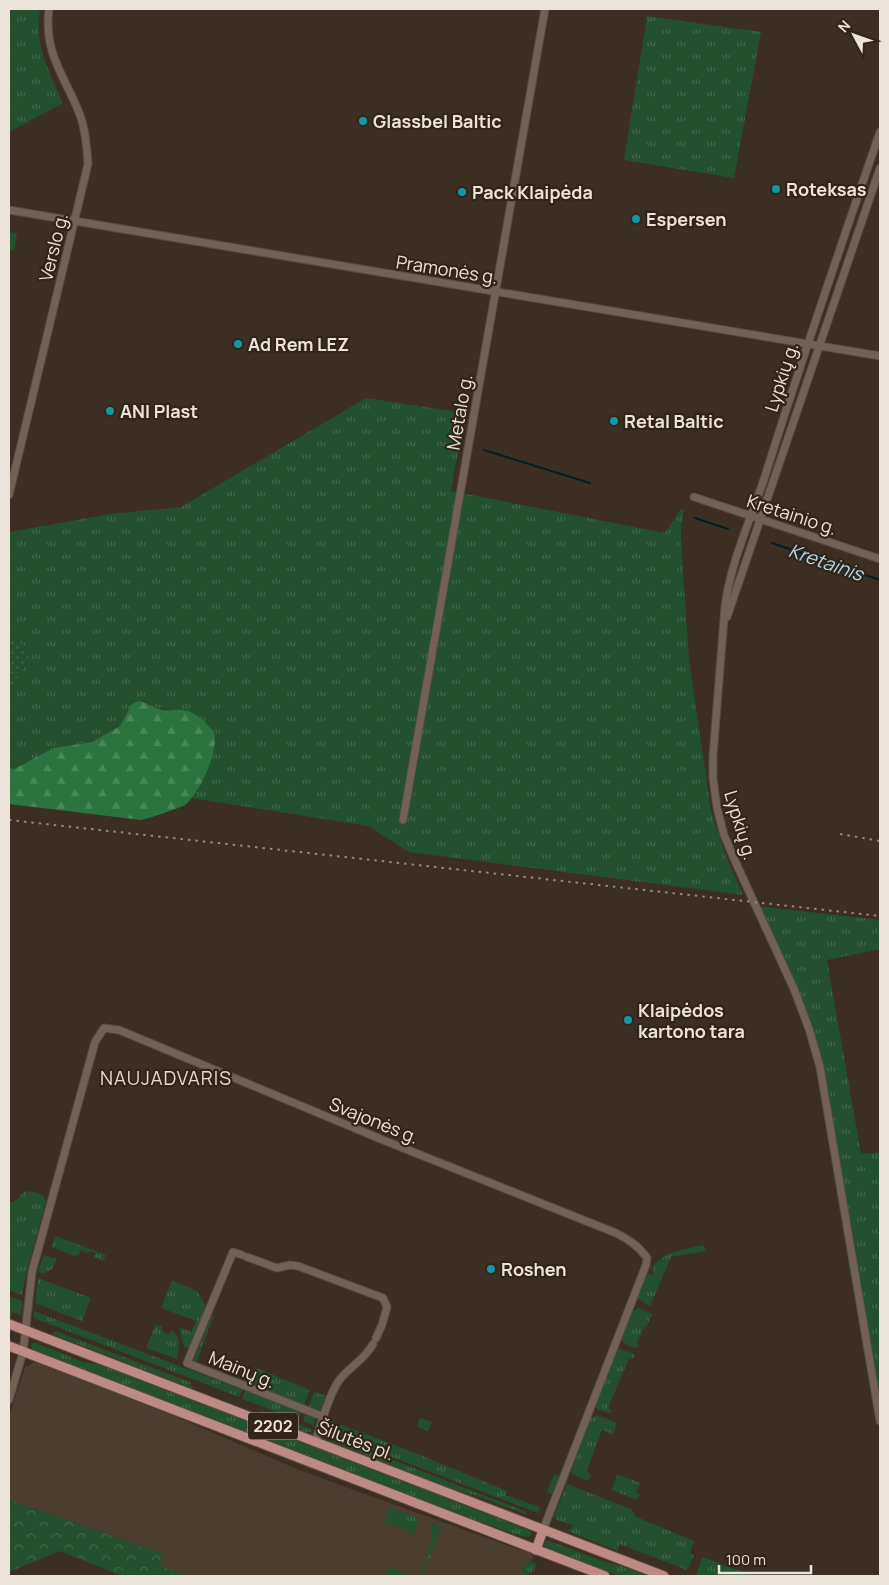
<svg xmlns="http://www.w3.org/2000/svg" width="889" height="1585" font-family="Manrope,sans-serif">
<defs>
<pattern id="grass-tufts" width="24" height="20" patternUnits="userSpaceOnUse" patternTransform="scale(1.25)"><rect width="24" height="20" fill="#23502e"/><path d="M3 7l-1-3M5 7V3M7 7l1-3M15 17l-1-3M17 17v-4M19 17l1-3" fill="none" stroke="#43694c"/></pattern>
<pattern id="forest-firs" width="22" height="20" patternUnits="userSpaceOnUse" patternTransform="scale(1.25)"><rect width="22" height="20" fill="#2b733f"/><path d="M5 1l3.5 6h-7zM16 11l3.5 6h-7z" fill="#4a875a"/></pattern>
<pattern id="park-crowns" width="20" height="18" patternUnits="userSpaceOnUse" patternTransform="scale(1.25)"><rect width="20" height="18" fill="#23502e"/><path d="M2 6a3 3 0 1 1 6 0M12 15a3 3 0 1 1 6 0" fill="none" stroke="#43694c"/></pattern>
<pattern id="garden-dots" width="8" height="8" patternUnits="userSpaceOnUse" patternTransform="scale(1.25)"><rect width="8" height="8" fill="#23502e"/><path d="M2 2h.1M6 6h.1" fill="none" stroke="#43694c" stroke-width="1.8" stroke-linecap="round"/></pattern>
</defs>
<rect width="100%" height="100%" fill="#3c2e23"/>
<path fill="#4b3d30" d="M 34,1363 L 39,1363 L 165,1412 L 299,1470 L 517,1549 L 534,1554 L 525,1576 L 188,1576 L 159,1565 L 163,1554 L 9,1500 L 9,1417 L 25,1367 Z"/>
<g fill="url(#grass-tufts)">
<path d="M 9,9 L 40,9 C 34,45 49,71 63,103 L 9,132 Z"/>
<path d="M 647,16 L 761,32 L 734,178 L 624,160 Z"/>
<path d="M 366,398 L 465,413 L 451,491 L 665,533 L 681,509 L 684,510 L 681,524 L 681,541 L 689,659 L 711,811 L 726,856 L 743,895 L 409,852 L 368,826 L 191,798 C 202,780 214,761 215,739 L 184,710 C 168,711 158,709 145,702 L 128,711 L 120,726 L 92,742 L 53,748 L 22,765 L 14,769 L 9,768 L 9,693 L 32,652 L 9,635 L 9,532 L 110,514 L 181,507 Z"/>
<path d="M 755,906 L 880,920 L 880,949 L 827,960 L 861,1154 L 880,1152 L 880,1402 L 836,1141 L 816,1038 L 801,997 Z"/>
<path d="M 29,1191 C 36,1193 44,1193 46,1201 L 26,1274 L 22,1295 L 9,1290 L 9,1202 L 14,1202 L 24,1192 Z"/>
<path d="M 56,1236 L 106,1255 L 103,1261 L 94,1257 L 96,1253 L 90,1251 L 88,1254 L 81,1250 L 78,1256 L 75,1255 L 74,1256 L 51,1247 Z"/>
<path d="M 704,1245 L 706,1251 L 671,1257 L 650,1306 L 638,1299 L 637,1296 L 648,1273 L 652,1275 L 654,1269 L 651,1268 C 665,1251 684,1249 704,1245 Z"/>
<path d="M 44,1255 L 57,1259 L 52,1269 L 42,1274 L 38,1271 Z"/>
<path d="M 38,1278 L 91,1298 L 82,1321 L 35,1303 Z"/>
<path d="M 172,1280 L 197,1291 L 206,1306 L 190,1349 L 184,1346 L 179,1327 L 191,1332 L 196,1321 L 161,1308 Z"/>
<path d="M 9,1296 L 23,1301 L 21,1315 L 12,1312 L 11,1320 L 9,1319 Z"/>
<path d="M 639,1308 L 652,1314 L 646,1327 L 644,1327 L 637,1342 L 638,1345 L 637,1348 C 631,1347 623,1344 621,1339 L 631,1312 Z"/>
<path d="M 34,1311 L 243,1390 L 239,1397 L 34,1318 Z"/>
<path d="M 212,1315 L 214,1315 L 196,1364 L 194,1359 Z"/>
<path d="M 156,1324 L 162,1327 L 162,1331 L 169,1334 L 172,1330 C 182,1338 179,1348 177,1359 L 146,1348 Z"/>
<path d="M 55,1331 L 190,1382 L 193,1389 L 52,1334 Z"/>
<path d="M 33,1343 L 36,1343 L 83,1362 L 98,1364 L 523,1528 L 530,1531 L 531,1535 L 528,1537 C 510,1535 493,1524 475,1521 L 33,1351 L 31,1346 Z"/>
<path d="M 620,1349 L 634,1354 L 635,1356 L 632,1359 L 629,1358 L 608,1408 L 612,1411 L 609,1413 L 597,1409 L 596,1405 L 617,1351 Z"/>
<path d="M 256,1368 L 310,1390 L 304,1405 L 248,1384 L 254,1369 Z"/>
<path d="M 245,1390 L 301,1412 L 298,1420 L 242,1399 Z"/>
<path d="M 314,1392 L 326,1396 L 321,1409 L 318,1411 L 308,1408 Z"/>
<path d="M 261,1410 L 313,1430 L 313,1431 L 305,1433 L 259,1415 Z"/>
<path d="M 305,1414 L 315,1418 L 314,1426 L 303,1421 Z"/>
<path d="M 597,1415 L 617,1423 L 613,1434 L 602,1430 L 587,1470 L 591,1477 L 587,1481 L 572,1474 L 571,1472 L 590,1419 Z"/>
<path d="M 421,1418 L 432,1422 L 428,1431 L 417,1427 L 419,1419 Z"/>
<path d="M 331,1421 L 418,1454 L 507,1491 L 506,1495 L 540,1507 L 538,1513 L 324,1431 L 327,1424 Z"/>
<path d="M 333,1437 L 525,1511 L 527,1515 L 474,1495 L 446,1487 L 329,1440 Z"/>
<path d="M 554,1474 L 559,1476 L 552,1494 L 547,1492 Z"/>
<path d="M 617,1474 L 640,1483 L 636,1493 L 640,1495 L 637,1500 L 612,1490 Z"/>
<path d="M 567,1484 L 631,1509 L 634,1512 L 634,1516 L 694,1541 L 690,1553 L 694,1555 L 687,1570 L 619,1544 L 618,1551 L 567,1531 L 574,1526 L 555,1519 L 554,1516 Z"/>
<path d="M 389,1507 L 419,1519 L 413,1536 L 410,1534 L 408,1530 L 384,1522 Z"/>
<path d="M 430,1523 L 441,1527 L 423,1576 L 420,1576 C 427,1558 435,1543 430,1523 Z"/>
<path d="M 547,1541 L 552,1542 L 605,1562 L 621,1566 L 649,1576 L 619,1576 L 549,1549 L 544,1545 L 545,1542 Z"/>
<path d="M 702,1557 L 754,1576 L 696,1576 Z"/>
<path d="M 528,1560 L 537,1564 C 533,1572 531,1576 521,1576 Z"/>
<path d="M 389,1568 L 405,1573 L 405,1576 L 386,1576 Z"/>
</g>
<path fill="url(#forest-firs)" d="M 138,701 C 147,702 154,708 163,710 C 170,711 176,709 182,710 C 193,710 208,723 213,732 C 222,746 198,796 185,805 C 180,808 147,819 141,820 L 9,804 L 9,768 L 14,769 L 22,765 L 53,748 L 92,742 L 120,726 L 132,704 Z"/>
<path fill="url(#park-crowns)" d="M 9,1500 L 164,1554 L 160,1565 L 188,1576 L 122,1576 L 60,1551 L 9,1572 Z"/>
<path fill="url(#garden-dots)" d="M 9,635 L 32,652 L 9,693 Z"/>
<path fill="#23502e" d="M 9,232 L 17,233 L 14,251 L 9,250 Z"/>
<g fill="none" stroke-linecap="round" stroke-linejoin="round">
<g stroke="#001e2a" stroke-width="2">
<path d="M 484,450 L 590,483"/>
<path d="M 695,518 L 728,529"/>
<path d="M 772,543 L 880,580"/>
</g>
<g stroke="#574b42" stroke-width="9">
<g id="minor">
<path d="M 880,132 C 841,245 802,358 766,473 C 752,517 731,560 725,606 L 713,756 L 713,778 L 717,808 L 724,835 L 735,861 L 794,989 L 809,1029 L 820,1067 L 880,1421"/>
<path d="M 9,210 L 880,356"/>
<path d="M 9,495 L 88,164 C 87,149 86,133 81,118 C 67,78 43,56 49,9"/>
<path d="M 694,497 L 880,559"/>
<path d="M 727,617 L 880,168"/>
<path d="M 403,820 L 545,9"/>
<path d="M 242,1255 L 233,1252 L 187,1363 L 324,1417"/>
<path d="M 247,1257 L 277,1268 L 290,1265 L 298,1266 L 383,1298 L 387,1307 L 382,1325 L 376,1338"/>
<path d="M 9,1400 L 23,1352 L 32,1272 L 95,1042 L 104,1028 L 119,1030 L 383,1140 L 616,1233 C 629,1240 639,1246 647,1258 L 646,1265 L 543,1530"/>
<path d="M 315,1442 C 322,1423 327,1399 338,1382 C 347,1368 365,1360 373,1344"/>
</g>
</g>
<g stroke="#574b42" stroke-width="11">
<g id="major">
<path d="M 9,1324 L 664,1576"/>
<path d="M 9,1346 L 605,1576"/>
<path d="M 536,1550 L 543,1530"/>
</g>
</g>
<use href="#minor" stroke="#726256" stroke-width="7"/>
<use href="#major" stroke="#be8a85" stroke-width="9"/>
<g stroke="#958980" stroke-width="2" stroke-dasharray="2.5 5" stroke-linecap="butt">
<path d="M 9,820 L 880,916"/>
<path d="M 840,834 L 880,841"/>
</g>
</g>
<g fill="#0f9aa8" stroke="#322419" stroke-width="2">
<circle cx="363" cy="121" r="5"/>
<circle cx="776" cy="189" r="5"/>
<circle cx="462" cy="192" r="5"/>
<circle cx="636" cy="219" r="5"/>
<circle cx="238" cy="344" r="5"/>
<circle cx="110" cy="411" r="5"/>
<circle cx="614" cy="421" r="5"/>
<circle cx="628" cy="1020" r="5"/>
<circle cx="491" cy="1269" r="5"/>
</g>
<g text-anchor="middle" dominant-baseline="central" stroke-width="4.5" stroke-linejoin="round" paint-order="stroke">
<rect fill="#322419" stroke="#b4aaa1" stroke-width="1" x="248" y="1412.5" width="50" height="27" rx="4"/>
<g font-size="16" font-weight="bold" fill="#ece3db">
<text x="273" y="1426">2202</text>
</g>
<g font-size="18" font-weight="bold" fill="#ece3db" stroke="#322419" text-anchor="start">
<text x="373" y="121">Glassbel Baltic</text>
<text x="786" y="189">Roteksas</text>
<text x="472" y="192">Pack Klaipėda</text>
<text x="646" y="219">Espersen</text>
<text x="248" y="344">Ad Rem LEZ</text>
<text x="120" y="411">ANI Plast</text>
<text x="624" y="421">Retal Baltic</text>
<text x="638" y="1010">Klaipėdos<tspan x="638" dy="21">kartono tara</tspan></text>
<text x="501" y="1269">Roshen</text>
</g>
<g font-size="18" fill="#ece3db" stroke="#322419">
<text transform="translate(53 247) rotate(-76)">Verslo g.</text>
<text transform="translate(447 269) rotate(9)">Pramonės g.</text>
<text transform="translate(781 377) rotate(-72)">Lypkių g.</text>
<text transform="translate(459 412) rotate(-80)">Metalo g.</text>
<text transform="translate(792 514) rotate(18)">Kretainio g.</text>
<text transform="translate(741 825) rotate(73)">Lypkių g.</text>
<text transform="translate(374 1120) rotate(22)">Svajonės g.</text>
<text transform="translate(242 1369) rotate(22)">Mainų g.</text>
<text transform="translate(356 1440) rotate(21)">Šilutės pl.</text>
</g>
<g font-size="19" font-style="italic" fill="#aedbf1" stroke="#322419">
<text transform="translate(826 562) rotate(19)">Kretainis</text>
</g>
<g font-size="19" letter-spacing="1" fill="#ead8ca" stroke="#322419">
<text x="166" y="1078">NAUJADVARIS</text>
</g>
</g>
<rect width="889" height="1585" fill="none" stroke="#ece3db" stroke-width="20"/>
<g transform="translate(854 35) rotate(311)" stroke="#322419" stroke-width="4" paint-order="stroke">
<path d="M0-4L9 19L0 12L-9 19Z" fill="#ece3db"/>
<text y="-8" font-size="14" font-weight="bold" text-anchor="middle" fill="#ece3db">N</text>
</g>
<path d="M719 1565v8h92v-8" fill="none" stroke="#ece3db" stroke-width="2.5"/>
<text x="726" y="1565" font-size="15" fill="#ece3db" stroke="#322419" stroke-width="4" paint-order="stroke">100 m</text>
</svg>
